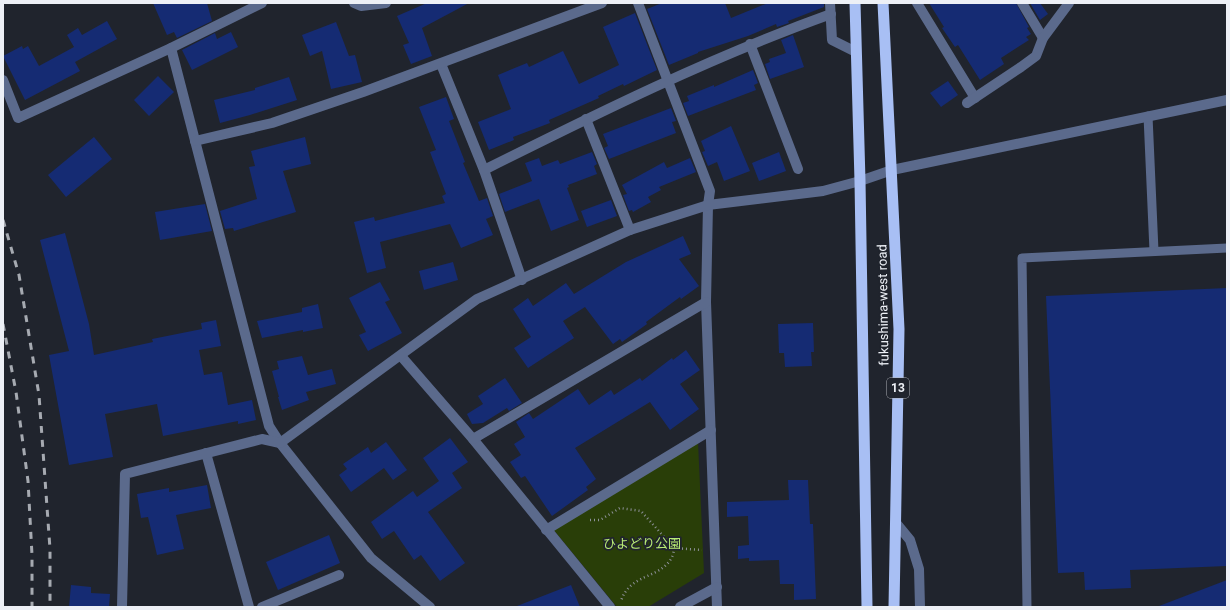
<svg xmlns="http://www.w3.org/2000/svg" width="1230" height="610" font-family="Roboto,'Noto Sans JP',sans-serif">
<rect width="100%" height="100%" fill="#20242d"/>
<path fill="#293e08" d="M 698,442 L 704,573 L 648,607 L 617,607 L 553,529 Z"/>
<g fill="#152b73">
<path d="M 153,3 L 207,3 L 212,21 L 177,38 L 174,32 L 167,35 Z"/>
<path d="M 427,3 L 469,3 L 422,28 L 432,56 L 411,64 L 403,45 L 409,43 L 397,16 Z"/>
<path d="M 662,3 L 725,3 L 731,18 L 768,3 L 824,3 L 824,7 L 788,21 L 789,23 L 777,27 L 776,24 L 748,36 L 698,52 L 698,53 L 669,65 L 647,9 Z"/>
<path d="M 929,3 L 1016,3 L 1029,27 L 1027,28 L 1031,34 L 1026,37 L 1029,40 L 1001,58 L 1004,64 L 980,80 L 958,45 L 955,47 L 942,28 L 944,27 Z"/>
<path d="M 1030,3 L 1040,3 L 1048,14 L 1040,20 Z"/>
<path d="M 635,13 L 657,70 L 624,86 L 623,84 L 598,96 L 599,98 L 549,120 L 550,123 L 513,137 L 514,140 L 489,150 L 478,122 L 511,109 L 498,75 L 527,63 L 529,67 L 563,51 L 579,84 L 619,65 L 603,27 Z"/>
<path d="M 107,21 L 117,39 L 75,62 L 80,71 L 25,100 L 3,56 L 22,46 L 23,49 L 28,46 L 39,66 L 74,47 L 67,35 L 78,28 L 82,35 Z"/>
<path d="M 336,22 L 349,56 L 355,55 L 362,82 L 331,89 L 322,51 L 310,56 L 302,35 Z"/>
<path d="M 231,32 L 238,47 L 192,70 L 182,50 L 215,33 L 217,39 Z"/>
<path d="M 793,35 L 804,67 L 770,79 L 765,64 L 770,62 L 769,59 L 786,53 L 781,40 Z"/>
<path d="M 753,70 L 758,83 L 754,85 L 756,90 L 688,116 L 683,103 L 689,101 L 687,96 L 714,85 L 714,87 Z"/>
<path d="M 158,76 L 174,92 L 149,116 L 134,100 Z"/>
<path d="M 289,77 L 297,100 L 250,115 L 220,123 L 214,100 L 255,90 L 255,88 Z"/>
<path d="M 948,81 L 958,95 L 941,107 L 930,93 Z"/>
<path d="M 446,97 L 454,119 L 449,121 L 465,162 L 463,163 L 479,201 L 487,198 L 493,216 L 486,219 L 493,235 L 461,248 L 450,224 L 380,242 L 386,268 L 367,273 L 354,222 L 374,217 L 375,221 L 445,203 L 442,196 L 446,194 L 430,152 L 436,150 L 419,107 Z"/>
<path d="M 671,108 L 676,121 L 672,122 L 676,133 L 609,159 L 604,148 L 608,146 L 603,134 Z"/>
<path d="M 731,126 L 750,171 L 724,181 L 717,162 L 708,166 L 702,152 L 705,151 L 701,141 Z"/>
<path d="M 94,137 L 112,159 L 66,197 L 48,175 Z"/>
<path d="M 305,137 L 311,164 L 283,171 L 296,212 L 234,231 L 233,228 L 225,229 L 220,211 L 257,199 L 249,167 L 255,166 L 251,151 Z"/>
<path d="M 592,152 L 597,164 L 594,166 L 597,174 L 568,185 L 569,187 L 567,188 L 579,220 L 551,231 L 539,199 L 505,212 L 499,194 L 532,181 L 525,163 L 539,158 L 542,166 L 558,160 L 560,164 Z"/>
<path d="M 779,152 L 786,171 L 759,181 L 752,163 Z"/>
<path d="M 690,158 L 696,172 L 659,187 L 661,190 L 648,197 L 651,202 L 633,212 L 632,210 L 629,211 L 623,195 L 627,194 L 622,185 L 664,162 L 667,168 Z"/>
<path d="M 611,200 L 617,216 L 587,227 L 581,211 Z"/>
<path d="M 205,204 L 212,231 L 160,240 L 155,212 Z"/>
<path d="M 65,233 L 89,324 L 94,355 L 153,342 L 152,339 L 202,329 L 201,323 L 216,320 L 221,346 L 199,350 L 204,375 L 222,372 L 228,405 L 252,400 L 256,420 L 238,424 L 238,421 L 163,436 L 157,404 L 105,414 L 113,457 L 69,465 L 49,355 L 69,351 L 40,240 Z"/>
<path d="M 683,236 L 691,254 L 679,259 L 699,286 L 681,299 L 680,297 L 646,322 L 647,324 L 622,342 L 620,339 L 613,344 L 585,307 L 563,321 L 574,338 L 528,368 L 514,348 L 531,337 L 513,309 L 528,298 L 533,306 L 566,283 L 574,294 L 626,262 Z"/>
<path d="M 453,262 L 458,280 L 424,290 L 419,271 Z"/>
<path d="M 380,282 L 390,300 L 385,302 L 402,333 L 368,351 L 359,335 L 366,332 L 349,298 Z"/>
<path d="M 1227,288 L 1227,566 L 1130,570 L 1131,588 L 1085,590 L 1084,572 L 1058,573 L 1046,296 Z"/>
<path d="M 318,304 L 323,328 L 303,332 L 303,330 L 262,338 L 257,321 L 302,312 L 302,308 Z"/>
<path d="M 813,323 L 814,352 L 811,352 L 812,366 L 785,367 L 784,353 L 779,353 L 778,324 Z"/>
<path d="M 686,350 L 700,370 L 680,384 L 699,409 L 670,430 L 650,402 L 575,448 L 596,479 L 586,487 L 588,490 L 552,516 L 525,476 L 521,478 L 510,462 L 521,455 L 514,444 L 525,437 L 516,422 L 529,413 L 533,419 L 578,389 L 589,405 L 611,390 L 614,395 L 640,378 L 642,381 L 672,358 L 673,360 Z"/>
<path d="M 302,356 L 308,375 L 332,369 L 336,384 L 306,392 L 309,400 L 282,410 L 278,397 L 279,397 L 272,371 L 279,369 L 277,361 Z"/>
<path d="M 505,378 L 522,403 L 509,411 L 507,408 L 483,423 L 472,424 L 467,414 L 483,404 L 478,396 Z"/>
<path d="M 450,438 L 468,462 L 452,473 L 462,488 L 428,512 L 465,563 L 440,581 L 421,555 L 414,560 L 394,531 L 382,539 L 371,522 L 413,491 L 417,497 L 439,481 L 423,458 Z"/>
<path d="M 386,442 L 407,470 L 393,480 L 384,468 L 351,492 L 339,475 L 347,469 L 343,464 L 368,447 L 371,453 Z"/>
<path d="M 788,480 L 808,480 L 810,524 L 813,524 L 816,599 L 794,600 L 794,584 L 780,584 L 779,560 L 749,561 L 749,558 L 738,559 L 738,546 L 749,545 L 748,516 L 727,517 L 727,502 L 789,500 Z"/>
<path d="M 207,485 L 211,508 L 176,515 L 184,549 L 157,555 L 148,517 L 141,518 L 137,494 L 169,488 L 169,492 Z"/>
<path d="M 329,535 L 340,563 L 278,590 L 266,562 Z"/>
<path d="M 1227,580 L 1227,607 L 1159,607 L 1159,606 Z"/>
<path d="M 71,585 L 91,587 L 91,593 L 110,594 L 109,607 L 69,607 Z"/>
<path d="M 571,585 L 580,607 L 517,607 L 517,606 Z"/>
</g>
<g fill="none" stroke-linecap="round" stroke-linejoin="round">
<g stroke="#8e9299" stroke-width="2.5" stroke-dasharray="1 3" stroke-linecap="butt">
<path d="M 590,520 L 600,520 L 620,508 L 641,511 L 674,548 C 674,551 673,555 672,557 C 661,579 630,573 621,601"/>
<path d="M 674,548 L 702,550"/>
</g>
<g stroke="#5b6a8c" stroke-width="9">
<path d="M 1148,116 L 1154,251"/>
<path d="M 1027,607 L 1022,258 L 1227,248"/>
</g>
<g stroke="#5b6a8c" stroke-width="10">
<path d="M 354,3 L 361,6 L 386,3"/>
<path d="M 638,3 L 710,191 L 708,205 L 706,302 L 717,607"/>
<path d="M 830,3 L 832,40 L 856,52"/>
<path d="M 917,3 L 975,98"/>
<path d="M 1022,3 L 1043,38"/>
<path d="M 750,44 L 798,169"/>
<path d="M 171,48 L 269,426 L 280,443 L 371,558 L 430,607"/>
<path d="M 441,64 L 484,170 L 522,280"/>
<path d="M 3,80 L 18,118 L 171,48 L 262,3"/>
<path d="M 967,103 L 1021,67 L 1036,56 L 1043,38 L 1069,3"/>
<path d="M 586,119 L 630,230"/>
<path d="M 195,141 L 272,123 L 363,92 L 602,3"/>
<path d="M 484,170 C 598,113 711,57 831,14"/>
<path d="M 401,356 L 473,439 L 610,607"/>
<path d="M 473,439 L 706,302"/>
<path d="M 206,453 L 249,607"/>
<path d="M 896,523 L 910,540 L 919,569 L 920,607"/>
<path d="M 546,530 L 711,430"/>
<path d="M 122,607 L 125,474 L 262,439 L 280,443 L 477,299 L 630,230 L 708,205 L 823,191 L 860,181 L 892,170"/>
<path d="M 262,607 L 339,575"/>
<path d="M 680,607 L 717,587"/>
</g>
<path stroke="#5b6a8c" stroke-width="10" d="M 892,170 L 1227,100"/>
<g stroke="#a8bff4" stroke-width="11">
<path d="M 855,3 L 860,181 L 867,607"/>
<path d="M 883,3 L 899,329 L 894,607"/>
</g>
<g stroke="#a6aab1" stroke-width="3" stroke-dasharray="7 7" stroke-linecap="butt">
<path d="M 3,220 L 19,275 L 39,395 L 50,549 L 50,607"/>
<path d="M 3,324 L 16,392 L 28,481 L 32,555 L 32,607"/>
</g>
</g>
<g text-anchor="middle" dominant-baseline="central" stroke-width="3.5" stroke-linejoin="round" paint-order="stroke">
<rect fill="#20242d" stroke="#b0b3ba" stroke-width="1" x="887" y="378" width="22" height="20" rx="3"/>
<g font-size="12" font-weight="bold" fill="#edf0f6">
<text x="898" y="388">13</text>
</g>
<g font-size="13" fill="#edf0f6" stroke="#20242d">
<text transform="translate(883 305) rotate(-91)">fukushima-west road</text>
</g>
<g font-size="13" fill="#b8eb75" stroke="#20242d">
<text x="642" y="543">ひよどり公園</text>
</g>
</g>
<rect width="1230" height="610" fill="none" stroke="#edf0f6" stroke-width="8"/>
</svg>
